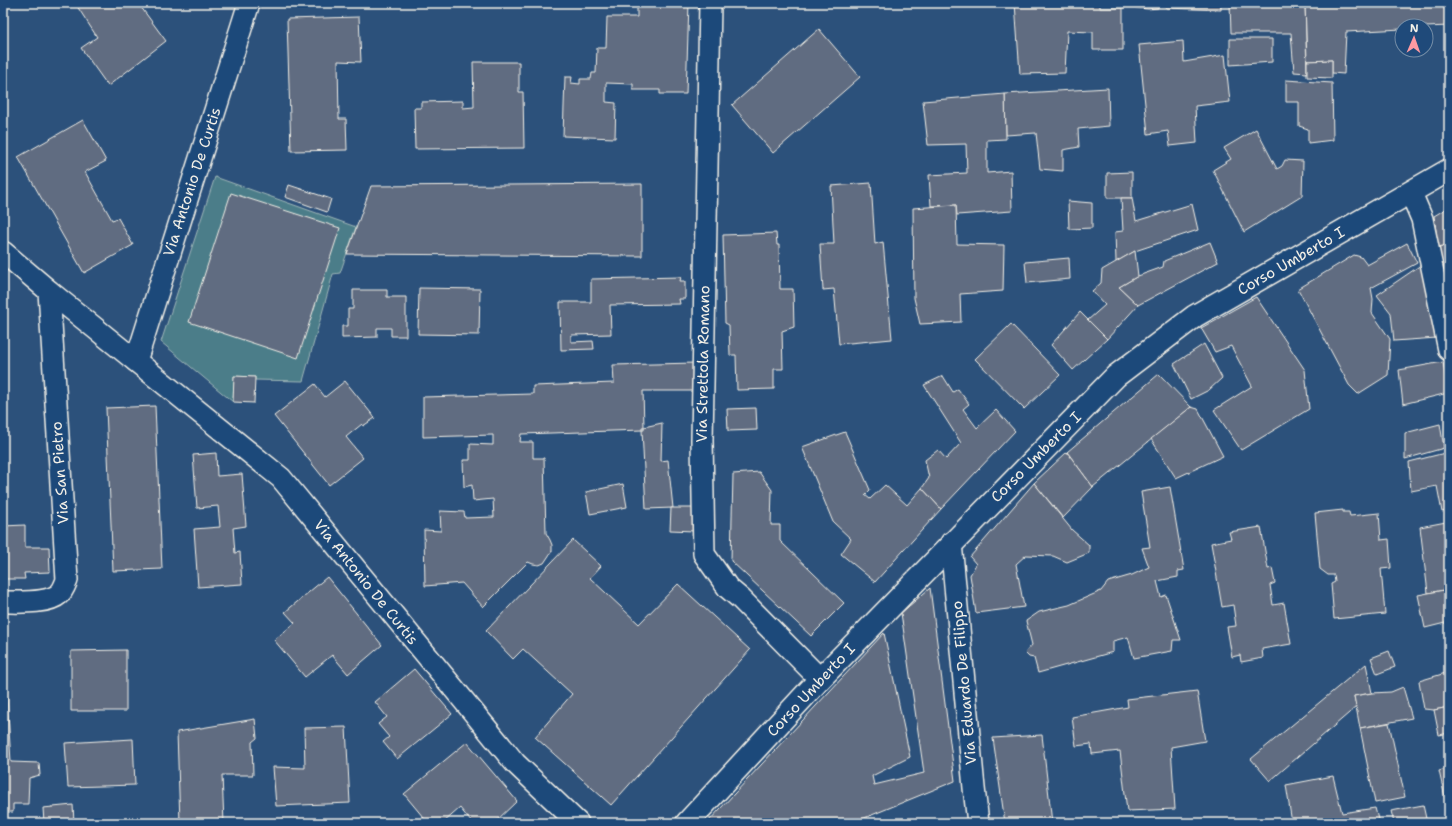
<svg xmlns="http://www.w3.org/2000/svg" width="1452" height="826" font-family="'Shantell Sans',sans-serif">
<rect width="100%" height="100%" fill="#2c517b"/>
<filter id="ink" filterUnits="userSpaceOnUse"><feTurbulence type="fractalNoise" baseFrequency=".025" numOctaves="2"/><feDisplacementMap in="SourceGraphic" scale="8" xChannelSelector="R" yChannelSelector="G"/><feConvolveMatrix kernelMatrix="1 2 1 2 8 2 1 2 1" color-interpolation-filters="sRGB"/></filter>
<g filter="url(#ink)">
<path fill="#4b7d89" stroke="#a0b7b8" d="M 215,177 L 356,227 L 340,273 L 333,274 L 303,381 L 255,380 L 255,377 L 234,376 L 233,402 L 161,342 Z"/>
<g fill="#616c81" stroke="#f4f1e8">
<path d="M 75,3 L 138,3 L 166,41 L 108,86 L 81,48 L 97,37 Z"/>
<path d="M 582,3 L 613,3 L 613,6 Z"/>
<path d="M 637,3 L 689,3 L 686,94 L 660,94 L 660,90 L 633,90 L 633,84 L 606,83 L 606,102 L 616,103 L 615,138 L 563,136 L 565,77 L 572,77 L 571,83 L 580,84 L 580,79 L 591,79 L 592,73 L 596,73 L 597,48 L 606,48 L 607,17 L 637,17 Z"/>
<path d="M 1015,3 L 1100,3 L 1100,8 L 1123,8 L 1123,50 L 1093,50 L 1093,32 L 1067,31 L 1065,73 L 1020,74 Z"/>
<path d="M 1127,3 L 1158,3 L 1158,8 L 1148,9 L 1130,7 Z"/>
<path d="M 1165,3 L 1221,3 L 1221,10 L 1166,8 Z"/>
<path d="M 1257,3 L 1305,3 L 1307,73 L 1294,72 L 1291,33 L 1231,33 L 1230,4 Z"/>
<path d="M 1305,3 L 1449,3 L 1449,26 L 1426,27 L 1426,26 L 1402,26 L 1402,29 L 1346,32 L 1344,74 L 1332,73 L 1332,60 L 1307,61 Z"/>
<path d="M 359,17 L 361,62 L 338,61 L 339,119 L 346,119 L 347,150 L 291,151 L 287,19 Z"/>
<path d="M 819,29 L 860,77 L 773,153 L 732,105 Z"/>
<path d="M 1230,39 L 1272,39 L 1272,62 L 1230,65 Z"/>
<path d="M 1183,41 L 1184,62 L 1225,55 L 1230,102 L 1195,106 L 1197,143 L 1170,146 L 1168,131 L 1148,134 L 1139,45 Z"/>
<path d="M 1332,60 L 1332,78 L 1307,77 L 1307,61 Z"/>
<path d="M 473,62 L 519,62 L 519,92 L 523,92 L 524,148 L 415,149 L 414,108 L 421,108 L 421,102 L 463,101 L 463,108 L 474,107 Z"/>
<path d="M 1286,80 L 1332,83 L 1333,140 L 1308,143 L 1308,129 L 1299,126 L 1299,102 L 1286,102 Z"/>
<path d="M 1108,88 L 1109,126 L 1078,129 L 1079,147 L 1063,150 L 1063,171 L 1040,169 L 1036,133 L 1006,135 L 1005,94 Z"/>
<path d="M 1005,94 L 1006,139 L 987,140 L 987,173 L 1011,171 L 1012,211 L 957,215 L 956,205 L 931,206 L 929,175 L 967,173 L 966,144 L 928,145 L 923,101 Z"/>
<path d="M 83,120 L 106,161 L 85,172 L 112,220 L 118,218 L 133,245 L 84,273 L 18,157 Z"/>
<path d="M 1256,129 L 1277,169 L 1282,166 L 1285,160 L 1303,161 L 1302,196 L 1244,232 L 1213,170 L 1231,159 L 1224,148 Z"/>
<path d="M 1132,172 L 1132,198 L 1107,198 L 1107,173 Z"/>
<path d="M 871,183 L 875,244 L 883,242 L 892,339 L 839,344 L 834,289 L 823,290 L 820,244 L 834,244 L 831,186 Z"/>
<path d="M 642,184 L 642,256 L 347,254 L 371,186 Z"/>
<path d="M 289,185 L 331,199 L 327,212 L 285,197 Z"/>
<path d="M 231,193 L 340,228 L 298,358 L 189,322 Z"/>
<path d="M 1121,198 L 1132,198 L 1136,221 L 1192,204 L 1198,230 L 1135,251 L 1116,262 L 1115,232 L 1123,231 Z"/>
<path d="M 1068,201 L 1092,203 L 1092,228 L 1069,229 Z"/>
<path d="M 956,205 L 957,244 L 1004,245 L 1003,291 L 960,294 L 961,322 L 920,324 L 914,298 L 913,208 Z"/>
<path d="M 1449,207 L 1449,245 L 1438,247 L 1434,216 Z"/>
<path d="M 776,233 L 777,245 L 779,245 L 780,289 L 793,289 L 794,327 L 782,331 L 783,369 L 774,369 L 774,389 L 737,390 L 736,355 L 730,355 L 729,325 L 725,323 L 723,235 Z"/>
<path d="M 1210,242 L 1218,262 L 1138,305 L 1119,287 L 1138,276 L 1163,267 L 1164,261 Z"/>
<path d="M 1407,243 L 1417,263 L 1371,288 L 1373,299 L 1372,313 L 1390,339 L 1388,375 L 1358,394 L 1349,385 L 1298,289 L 1354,255 L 1361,257 L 1367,265 Z"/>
<path d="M 1449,245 L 1449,274 L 1443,275 L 1438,247 Z"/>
<path d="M 1135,251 L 1138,276 L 1119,287 L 1138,305 L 1107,339 L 1088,320 L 1105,305 L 1092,291 L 1101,283 L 1102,270 Z"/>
<path d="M 1069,258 L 1070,279 L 1027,283 L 1025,262 Z"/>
<path d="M 1421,265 L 1437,338 L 1394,341 L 1391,313 L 1377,295 Z"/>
<path d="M 681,277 L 680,281 L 685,281 L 685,299 L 679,299 L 680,304 L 610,305 L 611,334 L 571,335 L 571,342 L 593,341 L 594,349 L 561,350 L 560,302 L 591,302 L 591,279 Z"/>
<path d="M 419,288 L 480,289 L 479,335 L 418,334 Z"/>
<path d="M 353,290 L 387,290 L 387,297 L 406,297 L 406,336 L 391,336 L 391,328 L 377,328 L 377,337 L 342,338 L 342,326 L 348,326 L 348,309 L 353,309 Z"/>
<path d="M 1256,297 L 1305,370 L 1309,409 L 1241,450 L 1214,410 L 1252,386 L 1231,346 L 1215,352 L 1201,328 Z"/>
<path d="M 1080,312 L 1107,339 L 1073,370 L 1051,345 Z"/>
<path d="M 1011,324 L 1060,375 L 1024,409 L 975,359 Z"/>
<path d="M 1204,344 L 1222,378 L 1209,390 L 1191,399 L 1174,364 Z"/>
<path d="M 1443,362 L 1448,393 L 1403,404 L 1399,370 Z"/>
<path d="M 695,363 L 695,391 L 643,391 L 644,427 L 642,427 L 642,430 L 521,434 L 520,442 L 533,442 L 533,458 L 544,458 L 546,533 L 550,540 L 552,545 L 552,551 L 544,563 L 539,565 L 533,564 L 528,562 L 483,607 L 462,583 L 425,586 L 424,530 L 441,531 L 440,511 L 464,512 L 465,518 L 494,517 L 493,499 L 473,501 L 472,485 L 464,487 L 463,460 L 470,460 L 470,444 L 493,445 L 493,435 L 423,437 L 423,397 L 533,394 L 533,386 L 614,383 L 613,365 Z"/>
<path d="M 1159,374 L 1191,407 L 1093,487 L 1067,452 Z"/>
<path d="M 234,376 L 255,377 L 254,403 L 233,402 Z"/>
<path d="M 943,376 L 953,392 L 958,389 L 969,404 L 963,409 L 977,428 L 996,410 L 1015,431 L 941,509 L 922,488 L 929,478 L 925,460 L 938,450 L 946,459 L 961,443 L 924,385 Z"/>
<path d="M 345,381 L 375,418 L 363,426 L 362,424 L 346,437 L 363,458 L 329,485 L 274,416 L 315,384 L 325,397 Z"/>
<path d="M 155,406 L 162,569 L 113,571 L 106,408 Z"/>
<path d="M 1191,407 L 1198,409 L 1223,456 L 1176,478 L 1151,439 Z"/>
<path d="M 756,408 L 757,430 L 728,431 L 727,409 Z"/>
<path d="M 662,423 L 661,461 L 668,460 L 673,508 L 646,509 L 642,430 L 644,430 L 644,427 Z"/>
<path d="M 1440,424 L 1444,448 L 1405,459 L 1405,433 Z"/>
<path d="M 845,432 L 870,490 L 865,495 L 870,499 L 885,485 L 907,505 L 922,488 L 941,509 L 875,582 L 841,554 L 851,539 L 833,522 L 802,447 Z"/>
<path d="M 1067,452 L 1093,487 L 1063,518 L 1034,483 Z"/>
<path d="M 1449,452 L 1449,510 L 1442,512 L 1437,486 L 1411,491 L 1409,462 Z"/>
<path d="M 216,453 L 217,476 L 242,474 L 246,526 L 233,528 L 235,553 L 240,552 L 242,584 L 198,587 L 194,529 L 220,527 L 218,506 L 197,508 L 193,455 Z"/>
<path d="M 759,472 L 772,490 L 771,525 L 780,525 L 780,541 L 844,603 L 811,636 L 731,561 L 733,474 Z"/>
<path d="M 1034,483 L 1072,530 L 1089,545 L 1089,553 L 1067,562 L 1053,556 L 1026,555 L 1016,564 L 1024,607 L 976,613 L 970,575 L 976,564 L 970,557 Z"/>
<path d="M 623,484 L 627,507 L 590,514 L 586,492 Z"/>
<path d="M 1170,487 L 1184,570 L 1178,571 L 1178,577 L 1157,581 L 1161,597 L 1166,595 L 1181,640 L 1173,640 L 1172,651 L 1134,658 L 1128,637 L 1113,641 L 1113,652 L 1038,673 L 1034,658 L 1029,657 L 1025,653 L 1032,645 L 1026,621 L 1039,612 L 1069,605 L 1101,591 L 1108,582 L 1132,575 L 1149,567 L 1142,548 L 1150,547 L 1141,492 Z"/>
<path d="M 671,508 L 695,508 L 694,531 L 670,530 Z"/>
<path d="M 1343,510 L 1343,512 L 1349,512 L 1350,516 L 1379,513 L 1381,540 L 1389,539 L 1391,568 L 1381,569 L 1385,614 L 1334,619 L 1331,584 L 1335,582 L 1334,575 L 1328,575 L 1320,569 L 1315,513 Z"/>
<path d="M 1446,522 L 1445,534 L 1449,533 L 1449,589 L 1428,593 L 1420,527 Z"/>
<path d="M 25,525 L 25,547 L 49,547 L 50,572 L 24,573 L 25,579 L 3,579 L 3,526 Z"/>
<path d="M 1261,527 L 1268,569 L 1272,568 L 1275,583 L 1270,585 L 1273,605 L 1284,603 L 1291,644 L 1262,649 L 1263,658 L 1241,662 L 1240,655 L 1232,657 L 1227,627 L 1236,626 L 1233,605 L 1222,607 L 1211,543 L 1231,539 L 1229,532 Z"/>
<path d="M 573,540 L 601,566 L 590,578 L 639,624 L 678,584 L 750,650 L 611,805 L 535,737 L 572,694 L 523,649 L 513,659 L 486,631 Z"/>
<path d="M 327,577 L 382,645 L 348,674 L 332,655 L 305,677 L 274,640 L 295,623 L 285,612 Z"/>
<path d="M 930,588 L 955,781 L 862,819 L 863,823 L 707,823 L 884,633 L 910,757 L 872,776 L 874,785 L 924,773 L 901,613 Z"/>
<path d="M 1449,589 L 1449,622 L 1425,628 L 1418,595 Z"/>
<path d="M 126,650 L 126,711 L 71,711 L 71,651 Z"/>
<path d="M 1389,651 L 1395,667 L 1377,674 L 1371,658 Z"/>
<path d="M 1366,664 L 1372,693 L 1354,696 L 1356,707 L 1270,781 L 1251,759 Z"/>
<path d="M 414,669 L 452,714 L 397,759 L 383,742 L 389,737 L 378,724 L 387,717 L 375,702 Z"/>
<path d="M 1449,672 L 1449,707 L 1434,710 L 1424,709 L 1419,681 Z"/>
<path d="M 1403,687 L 1412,718 L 1360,728 L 1354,696 L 1372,693 L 1391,692 Z"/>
<path d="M 1197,691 L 1205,741 L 1171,747 L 1175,809 L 1127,811 L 1120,751 L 1092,754 L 1091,744 L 1076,746 L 1072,717 L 1128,707 L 1127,699 Z"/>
<path d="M 3,696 L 7,696 L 11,762 L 39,763 L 40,775 L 29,778 L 28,804 L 13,804 L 13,812 L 3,812 Z"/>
<path d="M 1449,707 L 1449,733 L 1439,735 L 1434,710 Z"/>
<path d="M 255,719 L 257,738 L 252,742 L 253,775 L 222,775 L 224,823 L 180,823 L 177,732 Z"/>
<path d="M 1389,723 L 1405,797 L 1375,803 L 1360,728 Z"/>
<path d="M 346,727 L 350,803 L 276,806 L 273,767 L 305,768 L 304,728 Z"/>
<path d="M 1042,735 L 1052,823 L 1005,823 L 993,738 Z"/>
<path d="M 133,739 L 135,785 L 68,787 L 65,743 Z"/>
<path d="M 467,742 L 517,801 L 494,823 L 472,823 L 460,808 L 443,823 L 428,823 L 404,794 Z"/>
<path d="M 1449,768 L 1449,801 L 1446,802 L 1439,771 Z"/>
<path d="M 1333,776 L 1342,813 L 1375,808 L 1379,823 L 1292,823 L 1286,785 Z"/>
<path d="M 73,805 L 74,823 L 44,823 L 43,808 Z"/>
<path d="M 1423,805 L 1427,823 L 1394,823 L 1391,811 Z"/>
</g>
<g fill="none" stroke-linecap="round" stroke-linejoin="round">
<g stroke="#f4f1e8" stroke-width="24">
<g id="minor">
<path d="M 710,3 L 702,440 L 704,554 L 728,588 L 741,599 L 820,679"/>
<path d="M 1411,193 L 1422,219 L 1449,350"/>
<path d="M 3,252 L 49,291 L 281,478 L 515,763 L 578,823"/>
<path d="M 136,361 L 249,3"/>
<path d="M 951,543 L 974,788 L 978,823"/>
<path d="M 3,602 C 18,602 48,604 59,594 C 63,591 65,585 67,580 L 49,291"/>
</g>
</g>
<g stroke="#f4f1e8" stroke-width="25">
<path id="secondary" d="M 687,823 L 820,679 L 1116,376 L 1195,316 L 1449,170"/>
</g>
<use href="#minor" stroke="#1f4a7a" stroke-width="21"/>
<use href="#secondary" stroke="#1f4a7a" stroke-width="22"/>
</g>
</g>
<g text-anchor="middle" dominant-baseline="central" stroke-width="3.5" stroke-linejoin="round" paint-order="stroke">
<g font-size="15" fill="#f4f1e8" stroke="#1f4a7a">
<text transform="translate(192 182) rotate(-72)">Via Antonio De Curtis</text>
<text transform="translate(1291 261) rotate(-30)">Corso Umberto I</text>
<text transform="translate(703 364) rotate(-89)">Via Strettola Romano</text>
<text transform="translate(1036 457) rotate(-45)">Corso Umberto I</text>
<text transform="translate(60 473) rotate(-94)">Via San Pietro</text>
<text transform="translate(366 582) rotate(51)">Via Antonio De Curtis</text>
<text transform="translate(964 683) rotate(-95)">Via Eduardo De Filippo</text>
<text transform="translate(811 690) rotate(-47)">Corso Umberto I</text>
</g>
</g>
<rect width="1452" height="826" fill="none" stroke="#1f4a7a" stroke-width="16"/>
<rect x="8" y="8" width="1436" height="810" fill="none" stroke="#f4f1e8" stroke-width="1.5" filter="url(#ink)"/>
<g transform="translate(1414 38) rotate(2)"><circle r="19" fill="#1f4a7a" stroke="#748da6"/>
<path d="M0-3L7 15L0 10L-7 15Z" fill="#ff9aa2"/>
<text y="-6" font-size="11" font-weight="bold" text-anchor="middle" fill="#f4f1e8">N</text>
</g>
</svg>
